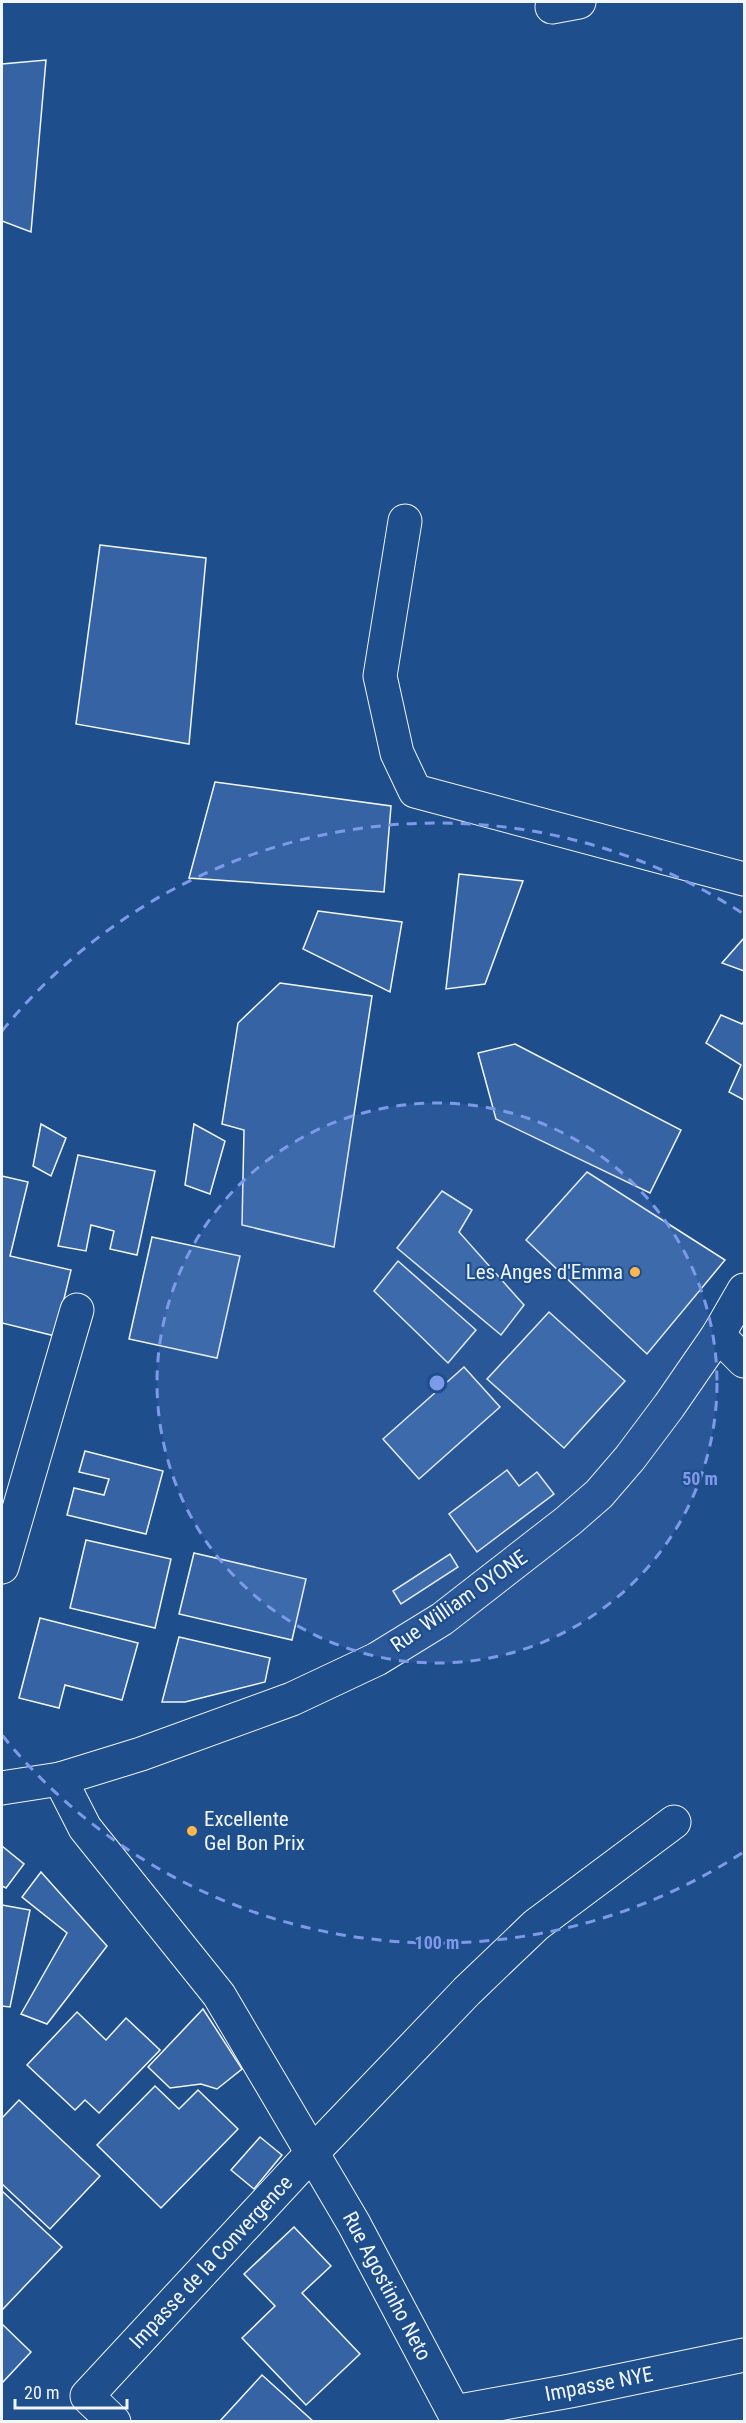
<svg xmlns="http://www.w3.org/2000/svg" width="746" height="2423" font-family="'Roboto Condensed',sans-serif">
<rect width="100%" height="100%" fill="#1f4e8c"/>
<g fill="#3563a3" stroke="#f2f6ff" stroke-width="1.5">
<path d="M 46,60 L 31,232 L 2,221 L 2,64 Z"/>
<path d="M 100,545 L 206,558 L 189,744 L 76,724 Z"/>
<path d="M 215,782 L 391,806 L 384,892 L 189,878 Z"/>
<path d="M 459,874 L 523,881 L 485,984 L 446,989 Z"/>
<path d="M 318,911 L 402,922 L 390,992 L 303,949 Z"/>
<path d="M 744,938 L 744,971 L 722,963 Z"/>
<path d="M 280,983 L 372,996 L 334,1247 L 242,1225 L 244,1130 L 222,1124 L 238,1023 Z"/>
<path d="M 721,1015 L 742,1024 L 744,1021 L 744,1100 L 729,1092 L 741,1065 L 706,1043 Z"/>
<path d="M 515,1044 L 681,1130 L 650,1193 L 496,1119 L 478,1053 Z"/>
<path d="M 41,1124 L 66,1138 L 51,1176 L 33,1166 Z"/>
<path d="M 194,1124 L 225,1141 L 210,1194 L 185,1185 Z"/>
<path d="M 78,1155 L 155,1171 L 137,1255 L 110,1249 L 114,1231 L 91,1225 L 86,1251 L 58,1246 Z"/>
<path d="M 587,1172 L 725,1260 L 647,1354 L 526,1240 Z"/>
<path d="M 2,1176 L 28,1182 L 10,1256 L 71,1270 L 55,1336 L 2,1323 Z"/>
<path d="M 442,1191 L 472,1210 L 459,1232 L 524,1305 L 501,1335 L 397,1248 Z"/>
<path d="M 152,1237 L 240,1256 L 217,1358 L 129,1339 Z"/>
<path d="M 398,1261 L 476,1330 L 448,1363 L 374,1291 Z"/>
<path d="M 549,1312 L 625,1381 L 564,1448 L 487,1379 Z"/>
<path d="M 464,1367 L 500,1407 L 419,1479 L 383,1439 Z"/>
<path d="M 85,1451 L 163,1471 L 146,1534 L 67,1515 L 74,1488 L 104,1495 L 109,1479 L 79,1472 Z"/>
<path d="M 507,1470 L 519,1486 L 537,1472 L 554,1494 L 477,1552 L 449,1514 Z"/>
<path d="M 86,1540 L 171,1559 L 155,1628 L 70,1608 Z"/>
<path d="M 194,1553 L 306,1579 L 292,1640 L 179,1614 Z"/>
<path d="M 450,1554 L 458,1567 L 401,1604 L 393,1591 Z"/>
<path d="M 40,1618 L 138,1643 L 122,1700 L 65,1685 L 59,1708 L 19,1698 Z"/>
<path d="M 179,1637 L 270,1658 L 265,1682 L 185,1702 L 162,1702 Z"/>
<path d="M 2,1846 L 24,1864 L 6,1888 L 2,1886 Z"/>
<path d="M 41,1872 L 107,1946 L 47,2024 L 21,2014 L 67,1933 L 22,1897 Z"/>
<path d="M 2,1905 L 30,1910 L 10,2007 L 2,2006 Z"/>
<path d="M 203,2009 L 242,2069 L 217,2089 L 201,2084 L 170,2088 L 148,2067 Z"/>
<path d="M 77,2012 L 106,2040 L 126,2018 L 160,2050 L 99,2113 L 85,2100 L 75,2110 L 27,2065 Z"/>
<path d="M 155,2086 L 179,2109 L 198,2090 L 238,2129 L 161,2208 L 97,2145 Z"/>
<path d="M 19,2100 L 100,2176 L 50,2229 L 2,2184 L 2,2118 Z"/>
<path d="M 260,2137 L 282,2155 L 254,2189 L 231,2170 Z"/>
<path d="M 2,2191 L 62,2247 L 2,2310 Z"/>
<path d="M 294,2227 L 331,2266 L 302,2293 L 360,2354 L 306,2405 L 242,2338 L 275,2306 L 244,2274 Z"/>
<path d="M 2,2324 L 31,2352 L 2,2383 Z"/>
<path d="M 262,2375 L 314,2422 L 219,2422 Z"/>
</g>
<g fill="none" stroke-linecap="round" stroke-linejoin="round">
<g stroke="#f2f6ff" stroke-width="35">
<g id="minor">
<path d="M 552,7 L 579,2"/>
<path d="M 405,521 L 380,676 L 397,753 L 415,791 L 744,879"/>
<path d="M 718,1335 L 744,1361"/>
<path d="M 2,1567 L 77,1310"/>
<path d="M 60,1779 L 85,1828 L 219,1995 L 354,2224 L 459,2422"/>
<path d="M 454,2412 L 570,2391 L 744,2355"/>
<path d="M 114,2422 L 87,2396 L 312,2153 L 467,1991 L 536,1925 L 674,1822"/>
</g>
</g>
<g stroke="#f2f6ff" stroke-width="35">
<path id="tertiary" d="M 2,1788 L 60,1779 L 141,1754 L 292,1699 L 377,1659 L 442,1619 L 568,1521 L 599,1494 L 630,1458 L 669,1406 L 718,1335 L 744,1290"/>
</g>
<use href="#minor" stroke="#1f4e8c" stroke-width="33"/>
<use href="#tertiary" stroke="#1f4e8c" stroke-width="33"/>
</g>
<circle cx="437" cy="1383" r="280" fill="#7d9aea" fill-opacity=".12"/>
<g fill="none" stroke="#7d9aea" stroke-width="3" stroke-dasharray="10 8">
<circle cx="437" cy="1383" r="280"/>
<path d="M742 1853A560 560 0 0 1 2 1735M2 1031A560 560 0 0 1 742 913"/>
</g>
<g fill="#ffb74d" stroke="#1f4e8c" stroke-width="2">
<circle cx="635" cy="1272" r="6"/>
<circle cx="192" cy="1831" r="6"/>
</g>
<g text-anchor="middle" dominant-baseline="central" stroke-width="4.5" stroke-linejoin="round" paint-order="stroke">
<g font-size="21" fill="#f2f6ff" stroke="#1f4e8c" text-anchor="end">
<text x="623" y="1272">Les Anges d'Emma</text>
<text x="204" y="1819" text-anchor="start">Excellente<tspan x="204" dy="24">Gel Bon Prix</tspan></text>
</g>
<g font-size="21" fill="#f2f6ff" stroke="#1f4e8c">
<text transform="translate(459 1601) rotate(-35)">Rue William OYONE</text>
<text transform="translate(211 2262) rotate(-47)">Impasse de la Convergence</text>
<text transform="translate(387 2286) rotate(62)">Rue Agostinho Neto</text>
<text transform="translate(599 2384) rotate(-11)">Impasse NYE</text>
</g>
</g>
<circle cx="437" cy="1383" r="9" fill="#7d9aea" stroke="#1f4e8c" stroke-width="3"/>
<g font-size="18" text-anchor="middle" font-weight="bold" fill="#7d9aea" stroke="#1f4e8c" stroke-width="4.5" stroke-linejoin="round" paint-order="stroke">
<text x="700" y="1485">50 m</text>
<text x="437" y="1949">100 m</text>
</g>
<rect width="746" height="2423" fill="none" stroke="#f2f6ff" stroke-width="6"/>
<path d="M15 2399v9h112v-9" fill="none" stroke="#f2f6ff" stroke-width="3"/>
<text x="24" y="2399" font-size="18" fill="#f2f6ff" stroke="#1f4e8c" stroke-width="4.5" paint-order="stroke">20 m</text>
</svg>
